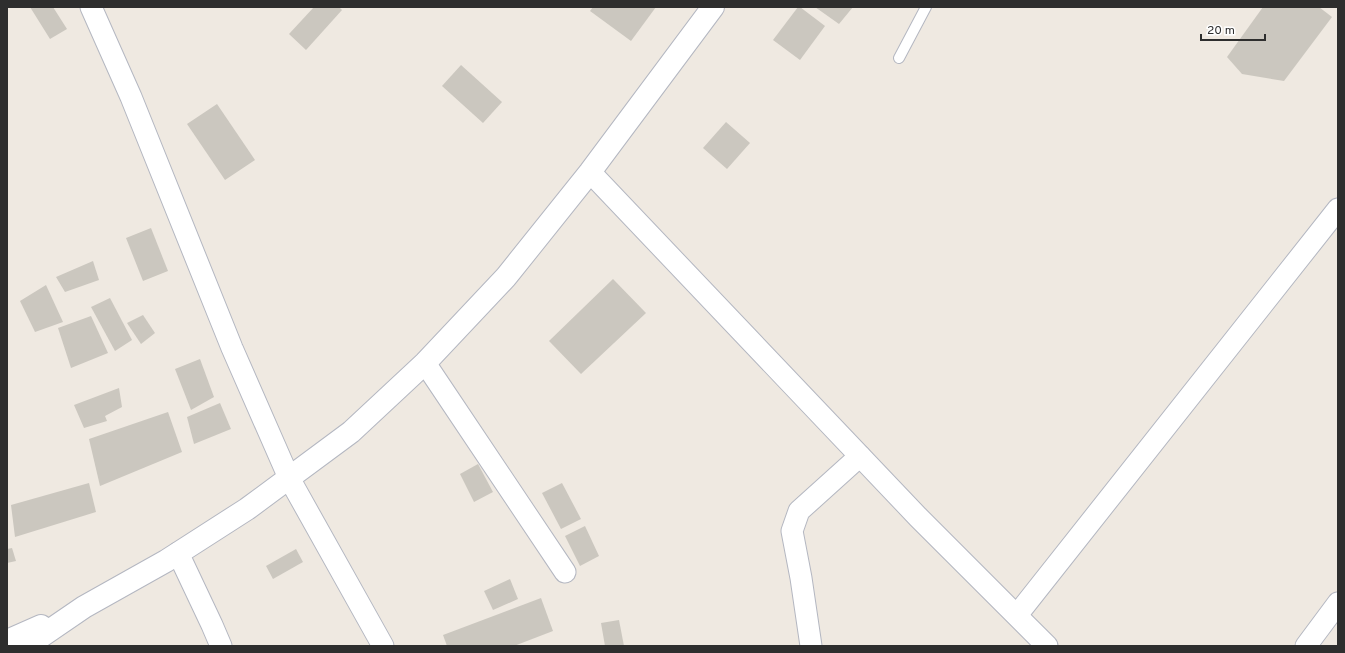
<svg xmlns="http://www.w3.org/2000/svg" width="1345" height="653" font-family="Overpass,sans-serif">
<rect width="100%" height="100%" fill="#efe9e1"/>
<g fill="#cbc7bf">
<path d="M 30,7 L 53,7 L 67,29 L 50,39 Z"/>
<path d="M 314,7 L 339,7 L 342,10 L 306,50 L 289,34 Z"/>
<path d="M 593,7 L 656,7 L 631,41 L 590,11 Z"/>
<path d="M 798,7 L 800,7 L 825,26 L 800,60 L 773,40 Z"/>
<path d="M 815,7 L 853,7 L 839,24 Z"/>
<path d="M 1263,7 L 1319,7 L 1332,17 L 1284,81 L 1242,74 L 1227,57 Z"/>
<path d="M 461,65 L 502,102 L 483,123 L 442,86 Z"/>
<path d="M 217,104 L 255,160 L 225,180 L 187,124 Z"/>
<path d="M 726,122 L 750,143 L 727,169 L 703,148 Z"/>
<path d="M 151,228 L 168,271 L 143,281 L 126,238 Z"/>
<path d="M 93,261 L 99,280 L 65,292 L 56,277 Z"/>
<path d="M 613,279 L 646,313 L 581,374 L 549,341 Z"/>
<path d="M 46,285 L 63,322 L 35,332 L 20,301 Z"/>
<path d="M 110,298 L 132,340 L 115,351 L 91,307 Z"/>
<path d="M 143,315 L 155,333 L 141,344 L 127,323 Z"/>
<path d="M 91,316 L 108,353 L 71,368 L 58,328 Z"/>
<path d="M 200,359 L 214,397 L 191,410 L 175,369 Z"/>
<path d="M 119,388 L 122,407 L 105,416 L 107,421 L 84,428 L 74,405 Z"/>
<path d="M 220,403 L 231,429 L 194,444 L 187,417 Z"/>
<path d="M 168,412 L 182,452 L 100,486 L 89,439 Z"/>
<path d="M 478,464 L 493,492 L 474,502 L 460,474 Z"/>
<path d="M 89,483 L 96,512 L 15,537 L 11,505 Z"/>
<path d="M 562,483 L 581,519 L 561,529 L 542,493 Z"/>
<path d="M 585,526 L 599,556 L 580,566 L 565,536 Z"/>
<path d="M 12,548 L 16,561 L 7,563 L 7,549 Z"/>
<path d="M 296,549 L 303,562 L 273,579 L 266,566 Z"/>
<path d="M 510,579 L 518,599 L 493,610 L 484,591 Z"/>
<path d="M 541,598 L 553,631 L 514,646 L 447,646 L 443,635 Z"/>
<path d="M 619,620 L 624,646 L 605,646 L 601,623 Z"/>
</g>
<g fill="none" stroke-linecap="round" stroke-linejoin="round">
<g stroke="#b4b7c1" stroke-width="12">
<path id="service" d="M 899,58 L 926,7"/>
</g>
<g stroke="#b4b7c1" stroke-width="23">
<g id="minor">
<path d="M 91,7 L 131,97 L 232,348 L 289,478 L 383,646"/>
<path d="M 590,172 L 918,517 L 1047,646"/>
<path d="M 425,363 L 565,572"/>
<path d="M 178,553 L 212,625 L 221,646"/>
<path d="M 1017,615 L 1338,209"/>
<path d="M 811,646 L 801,578 L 792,531 L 799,511 L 860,456"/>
<path d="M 1306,646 L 1338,603"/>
</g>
</g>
<g stroke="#b4b7c1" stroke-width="24">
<g id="secondary">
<path d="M 7,641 L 41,626"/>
<path d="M 27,646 L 84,607 L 166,561 L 247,509 L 351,432 L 425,363 L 506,277 L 590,172 L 713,7"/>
</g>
</g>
<use href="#service" stroke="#fff" stroke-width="10"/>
<use href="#minor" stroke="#fff" stroke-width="21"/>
<use href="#secondary" stroke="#fff" stroke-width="22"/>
</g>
<rect width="1345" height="653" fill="none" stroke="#2e2e2e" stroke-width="16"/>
<path d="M1201 34v6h64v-6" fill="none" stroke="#2e2e2e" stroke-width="2"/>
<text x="1207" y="34" font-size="12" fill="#2e2e2e" stroke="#ffffff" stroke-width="3" paint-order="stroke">20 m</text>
</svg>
